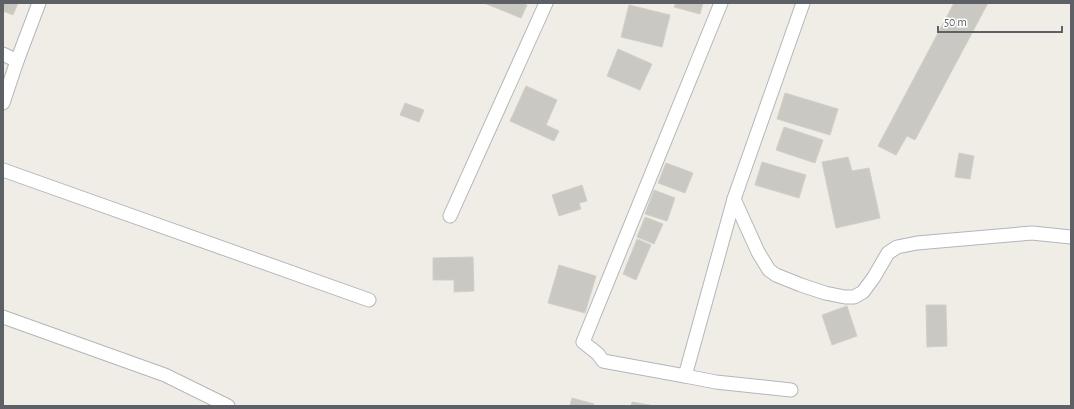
<svg xmlns="http://www.w3.org/2000/svg" width="1074" height="409" font-family="'Alegreya Sans',sans-serif">
<rect width="100%" height="100%" fill="#efede6"/>
<g fill="#cac8c2" stroke="#d3cfc5">
<path d="M 3,3 L 18,3 L 13,15 L 3,11 Z"/>
<path d="M 484,3 L 523,3 L 527,5 L 521,18 Z"/>
<path d="M 676,3 L 703,3 L 700,14 L 674,7 Z"/>
<path d="M 954,3 L 988,3 L 915,140 L 907,136 L 896,155 L 878,146 Z"/>
<path d="M 629,5 L 670,15 L 662,47 L 621,37 Z"/>
<path d="M 618,49 L 652,64 L 640,90 L 607,76 Z"/>
<path d="M 526,86 L 557,100 L 546,125 L 559,131 L 554,141 L 510,121 Z"/>
<path d="M 785,93 L 838,109 L 830,135 L 777,119 Z"/>
<path d="M 405,103 L 424,110 L 419,122 L 400,115 Z"/>
<path d="M 784,127 L 823,140 L 815,163 L 776,150 Z"/>
<path d="M 959,153 L 974,156 L 970,179 L 955,177 Z"/>
<path d="M 848,157 L 852,171 L 869,168 L 880,218 L 836,228 L 822,162 Z"/>
<path d="M 762,162 L 806,175 L 799,198 L 755,185 Z"/>
<path d="M 666,163 L 693,173 L 685,193 L 658,183 Z"/>
<path d="M 582,185 L 587,201 L 579,203 L 581,209 L 559,216 L 552,195 Z"/>
<path d="M 654,190 L 675,198 L 667,221 L 645,214 Z"/>
<path d="M 645,217 L 663,224 L 654,244 L 637,237 Z"/>
<path d="M 637,239 L 651,245 L 636,280 L 623,274 Z"/>
<path d="M 473,257 L 474,291 L 454,292 L 454,280 L 433,280 L 433,258 Z"/>
<path d="M 559,265 L 596,276 L 585,313 L 548,303 Z"/>
<path d="M 926,305 L 946,305 L 947,346 L 927,347 Z"/>
<path d="M 847,306 L 857,336 L 832,345 L 822,315 Z"/>
<path d="M 572,398 L 594,404 L 593,406 L 570,406 Z"/>
<path d="M 632,402 L 655,406 L 631,406 Z"/>
</g>
<g fill="none" stroke-linecap="round" stroke-linejoin="round">
<g stroke="#b3b6ba" stroke-width="15">
<g id="minor">
<path d="M 3,54 L 17,61"/>
<path d="M 3,103 L 17,61 L 39,3"/>
<path d="M 3,170 L 369,300"/>
<path d="M 734,199 L 758,252 L 769,270 L 776,275 L 801,285 L 825,293 L 845,297 L 854,297 L 863,292 L 874,277 L 888,253 L 897,247 L 917,243 L 1032,233 L 1071,237"/>
<path d="M 450,216 L 546,3"/>
<path d="M 3,317 L 165,375 L 228,406"/>
<path d="M 685,376 L 603,361 L 598,354 L 583,342 L 721,3"/>
<path d="M 791,390 L 716,382 L 685,376 L 734,199 L 803,3"/>
</g>
</g>
<use href="#minor" stroke="#fff" stroke-width="13"/>
</g>
<rect width="1074" height="409" fill="none" stroke="#5d6165" stroke-width="8"/>
<path d="M938 26v6h124v-6" fill="none" stroke="#5d6165" stroke-width="2"/>
<text x="944" y="26" font-size="12" fill="#5d6165" stroke="#ffffff" stroke-width="3" paint-order="stroke">50 m</text>
</svg>
